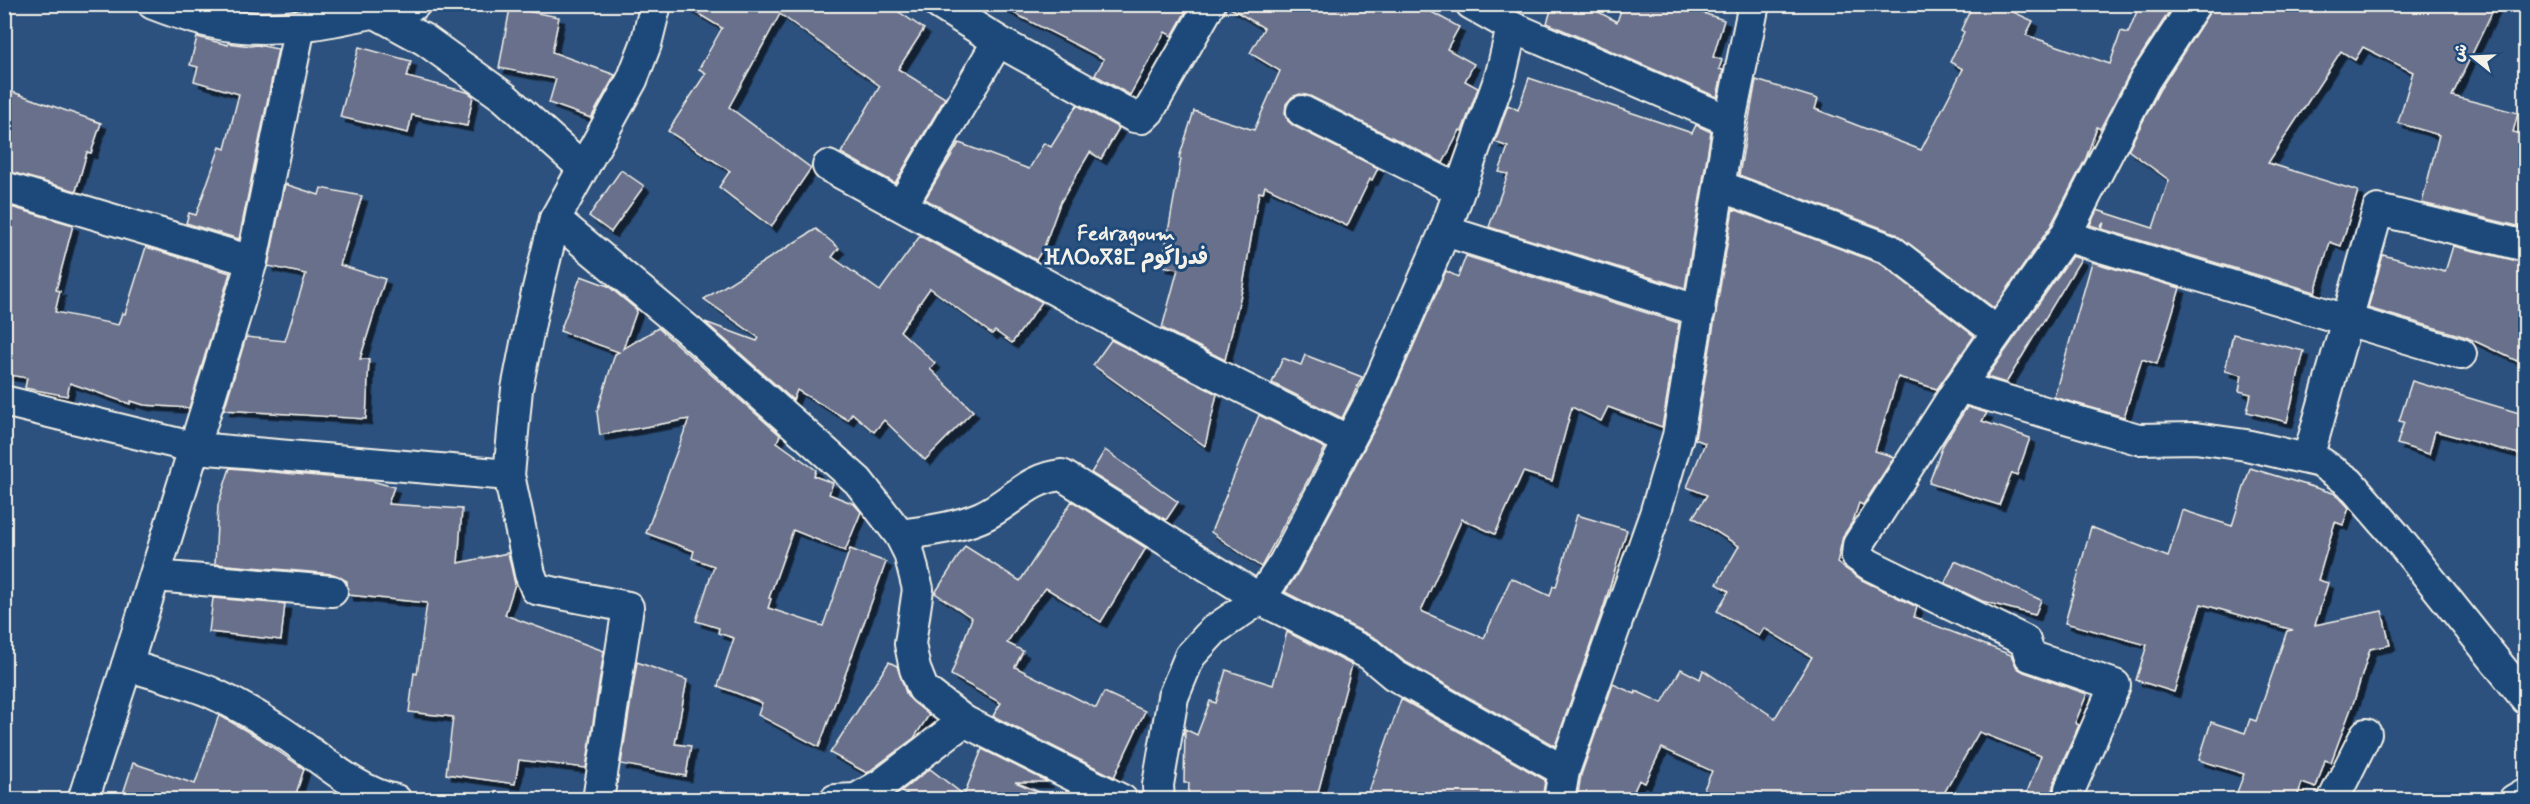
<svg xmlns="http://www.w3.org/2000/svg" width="2530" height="804" font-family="Mynerve,'Playpen Sans Arabic','Noto Sans Tifinagh',sans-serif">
<defs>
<filter id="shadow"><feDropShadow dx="5.5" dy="5.5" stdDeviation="0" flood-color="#0009"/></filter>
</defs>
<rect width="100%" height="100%" fill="#2d517e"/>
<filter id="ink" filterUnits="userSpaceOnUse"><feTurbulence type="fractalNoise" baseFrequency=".0167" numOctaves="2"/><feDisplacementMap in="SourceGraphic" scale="12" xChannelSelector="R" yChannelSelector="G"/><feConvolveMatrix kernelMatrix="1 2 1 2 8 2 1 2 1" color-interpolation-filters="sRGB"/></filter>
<g filter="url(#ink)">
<g fill="#676f8c" stroke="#f4f1e8" stroke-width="1.5" filter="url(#shadow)">
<path d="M 682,4 L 887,4 L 924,29 L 898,69 L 945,98 L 895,183 L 841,153 L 880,86 L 780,14 L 729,107 L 811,168 L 771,227 L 719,187 L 730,171 L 668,131 L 706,73 L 699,69 L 722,28 Z"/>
<path d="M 996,4 L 1190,4 L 1172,36 L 1165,32 L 1130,95 L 1095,75 L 1104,59 Z"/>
<path d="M 1227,4 L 1417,4 L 1459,27 L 1447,49 L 1474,64 L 1465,81 L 1478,88 L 1462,131 L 1460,130 L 1443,163 L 1310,96 L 1300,94 L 1292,97 L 1286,104 L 1285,113 L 1288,121 L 1294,126 L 1378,168 L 1372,180 L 1370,179 L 1347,226 L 1265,186 L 1263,193 L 1259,192 L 1243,286 L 1225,360 L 1162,328 L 1178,269 L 1162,266 L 1181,159 L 1179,158 L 1194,111 L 1254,130 L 1280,71 L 1250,53 L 1264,28 L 1227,6 Z"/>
<path d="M 1553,4 L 1584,4 L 1617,22 L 1623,4 L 1676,4 L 1724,20 L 1713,57 L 1722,60 L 1719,69 L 1723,70 L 1717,97 L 1547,23 Z"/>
<path d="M 1973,4 L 1996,4 L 2033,21 L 2026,35 L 2110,64 L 2121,31 L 2128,33 L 2140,4 L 2174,4 L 2131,71 L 2100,129 L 2097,127 L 2086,158 L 2050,227 L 1994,308 L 1895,233 L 1739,175 L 1756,80 L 1818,99 L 1815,109 L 1921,150 L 1963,69 L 1950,62 L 1964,32 L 1961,30 Z"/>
<path d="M 2212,4 L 2496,4 L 2452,96 L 2518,113 L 2513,132 L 2526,135 L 2526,228 L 2422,203 L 2439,135 L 2398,123 L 2413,72 L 2363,47 L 2355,60 L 2341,51 L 2268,163 L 2358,191 L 2341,246 L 2330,242 L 2315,292 L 2102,229 L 2104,222 L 2100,228 L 2090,225 L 2097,210 L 2153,228 L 2169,180 L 2128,150 L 2160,89 L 2209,13 Z"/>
<path d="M 510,8 L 559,17 L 552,52 L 615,75 L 591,118 L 549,103 L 556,79 L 499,68 Z"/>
<path d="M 197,37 L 228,45 L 228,43 L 250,46 L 257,45 L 278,49 L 239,239 L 186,223 L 189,213 L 196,215 L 220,147 L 225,149 L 239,94 L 194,81 L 198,67 L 190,65 Z"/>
<path d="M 359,47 L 411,61 L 407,77 L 467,92 L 473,96 L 467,126 L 412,115 L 408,133 L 340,117 Z"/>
<path d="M 1529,78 L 1692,133 L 1696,125 L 1711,132 L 1685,288 L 1489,227 L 1508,174 L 1499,172 L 1508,147 L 1495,142 L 1508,105 L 1518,110 Z"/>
<path d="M 4,89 L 101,123 L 91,153 L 87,152 L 76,191 L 4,170 Z"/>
<path d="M 1077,105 L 1119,128 L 1101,159 L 1090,152 L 1060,203 L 1044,247 L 1036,260 L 925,199 L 959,143 L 1029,169 L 1044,143 L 1051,147 Z"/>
<path d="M 621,170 L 644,186 L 611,232 L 589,216 Z"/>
<path d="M 285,184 L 319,195 L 321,188 L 362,196 L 340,265 L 385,279 L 360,359 L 369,359 L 366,419 L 224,410 L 246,337 L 285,341 L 306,274 L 268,266 Z"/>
<path d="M 4,205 L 73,225 L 56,290 L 60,291 L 55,312 L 118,325 L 122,313 L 125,314 L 146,247 L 230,273 L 189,408 L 144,405 L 131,401 L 130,404 L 70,383 L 67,396 L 25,388 L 27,378 L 4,374 Z"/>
<path d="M 1733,209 L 1881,264 L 1974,336 L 1937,389 L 1898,377 L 1875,451 L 1894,457 L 1863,505 L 1859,503 L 1853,521 L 1843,536 L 1837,563 L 1862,580 L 1917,607 L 1914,617 L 2011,655 L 2017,668 L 2024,672 L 2087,694 L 2075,723 L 2079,725 L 2054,782 L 2053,792 L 2056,800 L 2024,800 L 2041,756 L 1979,732 L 1940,800 L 1699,800 L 1712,771 L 1662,748 L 1645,783 L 1639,780 L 1630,800 L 1577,800 L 1581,775 L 1613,684 L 1635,694 L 1636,691 L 1662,703 L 1681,669 L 1700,679 L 1703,670 L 1775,718 L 1812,657 L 1764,628 L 1759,636 L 1717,611 L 1729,591 L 1717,584 L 1739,546 L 1693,517 L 1707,495 L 1687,487 L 1705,443 L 1695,439 Z"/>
<path d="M 816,229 L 839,248 L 832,257 L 880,291 L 920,236 L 1042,302 L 1012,343 L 995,331 L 992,334 L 930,288 L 900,331 L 935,363 L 930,369 L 973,411 L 925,460 L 884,420 L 874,432 L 852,413 L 848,420 L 797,390 L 793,400 L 705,322 L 757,341 L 759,338 L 704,299 Z"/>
<path d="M 2453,246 L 2526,263 L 2526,343 L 2517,361 L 2466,337 L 2368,308 L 2383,255 L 2445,272 Z"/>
<path d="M 1466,256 L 1679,323 L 1662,427 L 1608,407 L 1601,421 L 1572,407 L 1552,481 L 1523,472 L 1495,534 L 1462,519 L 1421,611 L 1484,638 L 1511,578 L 1550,596 L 1553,586 L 1556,587 L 1577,515 L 1627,530 L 1604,606 L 1555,746 L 1404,661 L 1377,639 L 1285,592 L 1299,571 L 1389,402 L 1446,271 L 1458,277 Z"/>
<path d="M 2072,256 L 2081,259 L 2006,383 L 1987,377 Z"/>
<path d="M 2092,262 L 2180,288 L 2157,364 L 2142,359 L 2124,417 L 2054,397 Z"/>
<path d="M 581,276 L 608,286 L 637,310 L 623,349 L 658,328 L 780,435 L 777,442 L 816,470 L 814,476 L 833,483 L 829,494 L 854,504 L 861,512 L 845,551 L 793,530 L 769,598 L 771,599 L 768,608 L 823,626 L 850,549 L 886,562 L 819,747 L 758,715 L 762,703 L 718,686 L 734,638 L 718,633 L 719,628 L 696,621 L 714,566 L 692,558 L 694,551 L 646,533 L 689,419 L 600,435 L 597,412 L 615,354 L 619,352 L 560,331 Z"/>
<path d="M 2233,334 L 2304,351 L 2287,422 L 2247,412 L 2251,394 L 2239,391 L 2242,375 L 2225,371 Z"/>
<path d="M 1111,340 L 1217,394 L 1205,446 L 1093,365 Z"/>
<path d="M 1305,355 L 1362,377 L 1342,418 L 1272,383 L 1283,358 L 1301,365 Z"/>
<path d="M 2412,381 L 2526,415 L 2526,456 L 2435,431 L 2429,454 L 2397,444 L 2404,422 L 2399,421 Z"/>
<path d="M 1967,407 L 1987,413 L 1982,421 L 2030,438 L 2017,475 L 2012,473 L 1999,505 L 1929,483 L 1943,445 Z"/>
<path d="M 1259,415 L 1325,448 L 1261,567 L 1211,532 Z"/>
<path d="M 1105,450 L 1178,502 L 1166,520 L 1091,473 Z"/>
<path d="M 230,468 L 372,481 L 394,487 L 388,504 L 462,509 L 458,563 L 508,553 L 515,584 L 505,615 L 604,651 L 586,768 L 519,760 L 515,784 L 446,774 L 453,717 L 409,712 L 414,673 L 417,674 L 427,603 L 348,595 L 347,581 L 333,574 L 215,564 L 218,505 Z"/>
<path d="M 2250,468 L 2336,494 L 2349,508 L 2343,525 L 2335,522 L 2318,580 L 2328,583 L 2315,625 L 2382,611 L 2390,645 L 2370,649 L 2355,698 L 2331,762 L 2325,760 L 2316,788 L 2302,783 L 2296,800 L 2234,800 L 2244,774 L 2199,760 L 2211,722 L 2245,733 L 2250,719 L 2256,721 L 2287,631 L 2293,630 L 2201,604 L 2174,692 L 2136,680 L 2147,645 L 2065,623 L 2091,527 L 2168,557 L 2182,510 L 2232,526 Z"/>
<path d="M 1072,501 L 1146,548 L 1101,622 L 1046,588 L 1028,609 L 1007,643 L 1023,651 L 1015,667 L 1096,708 L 1104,692 L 1145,711 L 1114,777 L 993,716 L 1001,703 L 951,675 L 972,618 L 935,593 L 965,546 L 1020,581 Z"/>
<path d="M 1955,561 L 2041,600 L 2035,615 L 1982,601 L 1945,583 Z"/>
<path d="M 213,598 L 285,604 L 281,640 L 209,632 Z"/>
<path d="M 1287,632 L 1352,665 L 1316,800 L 1188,800 L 1189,783 L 1184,783 L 1185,729 L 1197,735 L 1210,701 L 1216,703 L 1226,670 L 1273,685 Z"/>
<path d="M 637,662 L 687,680 L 675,744 L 691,746 L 686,776 L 621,764 Z"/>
<path d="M 889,662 L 897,666 L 907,696 L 929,715 L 914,738 L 867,773 L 830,753 Z"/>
<path d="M 1401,699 L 1545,780 L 1542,800 L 1366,800 Z"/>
<path d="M 219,715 L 257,737 L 304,769 L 294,800 L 121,800 L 133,763 L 195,784 Z"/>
<path d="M 982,749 L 1048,782 L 1015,782 L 1054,798 L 1054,800 L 918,800 L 901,791 L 930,769 L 964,795 Z"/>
</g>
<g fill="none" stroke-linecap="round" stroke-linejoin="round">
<g stroke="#f4f1e8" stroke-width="34">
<g id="minor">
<path d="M 153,4 C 181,15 211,25 242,27 C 300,32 359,15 415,4"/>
<path d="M 939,4 L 998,41 L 1134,117 L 1142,118 L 1149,111 L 1210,4"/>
<path d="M 1471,4 L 1512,27 L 1730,121"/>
<path d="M 374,12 L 425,40 L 504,97 L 583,168"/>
<path d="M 300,26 L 252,261 L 127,665 C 154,674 183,681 210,692 C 232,702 254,714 274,727 C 311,749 353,792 396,800"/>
<path d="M 1302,111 L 1459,190"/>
<path d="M 828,166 L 1149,341 L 1349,441"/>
<path d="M 1720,186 L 1889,249 L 1997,332"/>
<path d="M 4,187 L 252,261"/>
<path d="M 902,205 L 998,41"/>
<path d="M 555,219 L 688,330 L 858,481 L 900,535 L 909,553 L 918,589 L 910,644 L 915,669 L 923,689 L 964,721"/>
<path d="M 1445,231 L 1700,311"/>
<path d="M 2065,236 L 2461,354"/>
<path d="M 1959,387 L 2138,439 L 2195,438 L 2246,445 L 2320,462 L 2349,482 L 2395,535 L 2526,699"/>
<path d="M 4,401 L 196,448 L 509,475"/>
<path d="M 2308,458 L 2378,210 L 2526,246"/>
<path d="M 900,535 C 927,531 955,528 981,517 C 1011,504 1027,478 1062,475 L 1260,599 L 1369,654 L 1394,675 L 1564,771"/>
<path d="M 155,576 L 332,591"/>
<path d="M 2070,789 L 2115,685 L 2030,656 L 2025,641 L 1870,565 L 1857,556 L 1858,545 L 1959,387 L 2065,236 L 2145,80 L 2195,4"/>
<path d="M 83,800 L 127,665"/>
<path d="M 598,800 L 628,607 L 536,589 L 530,574 L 509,475 L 517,389 L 532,313 L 555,219 L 632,80 L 646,44 L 656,4"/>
<path d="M 835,800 L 856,799 L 882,784 L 964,721 L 1122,800"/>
<path d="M 1159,800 L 1158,785 L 1173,697 L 1190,656 L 1214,630 L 1260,599 L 1284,563 L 1374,394 L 1445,231 L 1501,74 L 1512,27"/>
<path d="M 1559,800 L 1564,771 L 1655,514 L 1678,436 L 1730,121 L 1754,4"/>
<path d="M 2333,800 L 2366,734"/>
<path d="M 2514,800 L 2526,793"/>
</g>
</g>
<use href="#minor" stroke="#1f4a7a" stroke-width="30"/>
</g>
</g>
<g text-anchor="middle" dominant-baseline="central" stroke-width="6" stroke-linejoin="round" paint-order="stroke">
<g font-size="21" font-weight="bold" fill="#f4f1e8" stroke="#1f4a7a">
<text x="1126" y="234">Fedragoum<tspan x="1126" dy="24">ⴼⴷⵔⴰⴳⵓⵎ فدراگوم</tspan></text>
</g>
</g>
<rect width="2530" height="804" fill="none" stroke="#1f4a7a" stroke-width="24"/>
<rect x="12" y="12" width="2506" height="780" fill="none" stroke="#f4f1e8" stroke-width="2" filter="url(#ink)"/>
<g transform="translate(2473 57) rotate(288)" stroke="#1f4a7a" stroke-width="4.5" paint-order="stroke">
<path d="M0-4.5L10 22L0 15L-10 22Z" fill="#f4f1e8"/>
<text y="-9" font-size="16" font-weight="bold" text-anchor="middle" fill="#f4f1e8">ش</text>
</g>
</svg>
